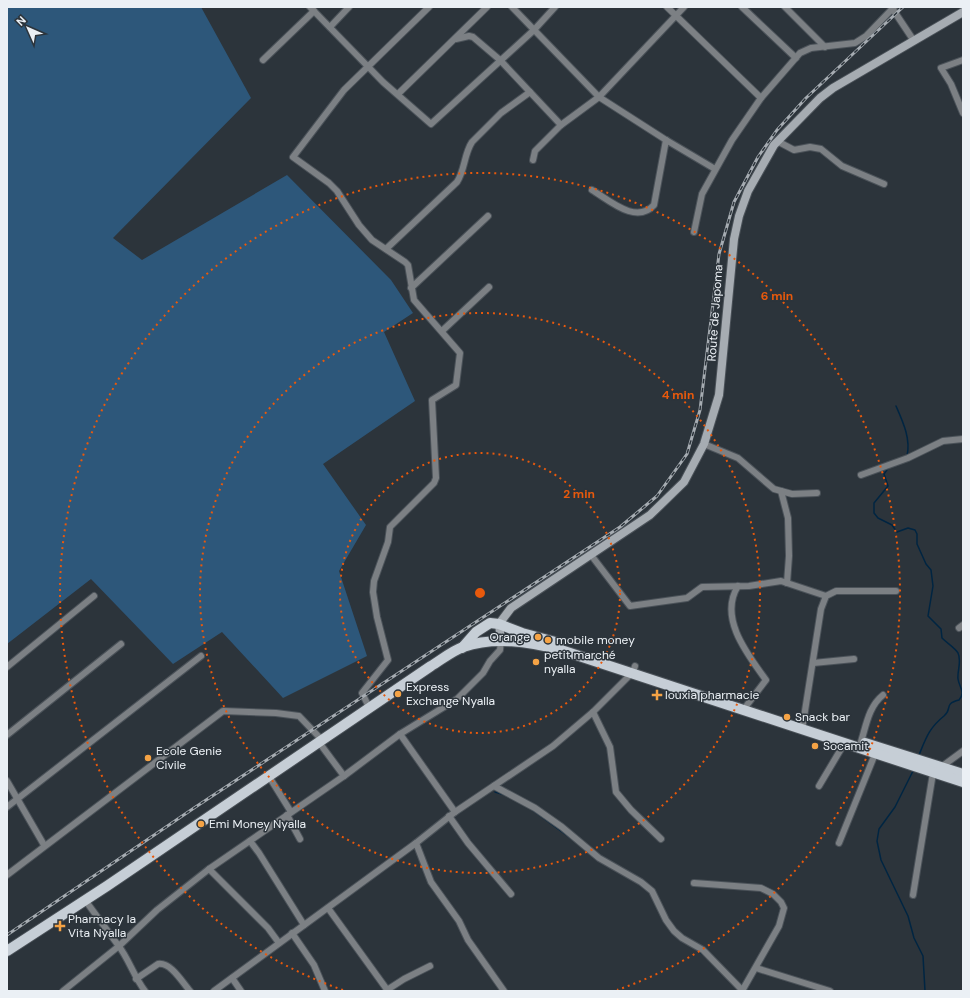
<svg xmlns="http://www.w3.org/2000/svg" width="970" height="998" font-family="'DM Sans',sans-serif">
<rect width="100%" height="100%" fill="#2c343b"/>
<path fill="#2d577a" d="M 7,7 L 201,7 L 251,98 L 113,238 L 142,260 L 287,175 L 391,280 L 413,313 L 384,332 L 415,401 L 323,464 L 366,525 L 339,571 L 367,656 L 283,698 L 222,632 L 173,664 L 91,579 L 7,644 Z"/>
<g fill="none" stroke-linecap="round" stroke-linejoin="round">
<g stroke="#002542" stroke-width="1.5">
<path d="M 896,406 C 903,422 911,439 907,456"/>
<path d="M 889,467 L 884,474 L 888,486 L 874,503 L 874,513 L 878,518 L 892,525 L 897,532 L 908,528 L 915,530 L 917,534 L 917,544 L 926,564 L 931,570 L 933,586 L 928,616 L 941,629 L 942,638 C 947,643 955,648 958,653 C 962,661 957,671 958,679 C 959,687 966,692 959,700 C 943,704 953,709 944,716 C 929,728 926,738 919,755"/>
<path d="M 913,771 L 895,807 L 879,829 L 877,841 L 881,860 L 908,916 L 914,938 L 923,956 L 925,991"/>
<path d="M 495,792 L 505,795"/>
<path d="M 531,809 L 573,840"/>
<path d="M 603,863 L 627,877"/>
<path d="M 674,934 L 705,956"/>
</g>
<g stroke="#4b5259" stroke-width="8">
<g id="street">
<path d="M 310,7 L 383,82 L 431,124 L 534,30 L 555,7"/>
<path d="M 512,7 L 599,97 L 666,140 L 715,169"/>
<path d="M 667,7 L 761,98"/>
<path d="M 742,7 L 796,58"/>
<path d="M 785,7 L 825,47"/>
<path d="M 892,8 L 914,41"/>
<path d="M 330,27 L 349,7"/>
<path d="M 456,39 L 469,36 L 473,37 L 500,60 L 561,125"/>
<path d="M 263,60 L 314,11"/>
<path d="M 963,60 L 941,68 L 951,84 L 963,113"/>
<path d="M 398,94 L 487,7"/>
<path d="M 777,141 L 794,150 L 810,147 L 821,149 L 842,166 L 884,184"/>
<path d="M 533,160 L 535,151 L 561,125 L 599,97 L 684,7"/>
<path d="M 592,190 C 609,200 636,225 654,205 L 666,140"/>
<path d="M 694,232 L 702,194 L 732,140 L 761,98 L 800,53 L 811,48 L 855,43 L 866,36 L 894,7"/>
<path d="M 386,249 L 457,182 C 465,170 464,154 472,142 L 501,113 L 530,92"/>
<path d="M 411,288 L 488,216"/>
<path d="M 442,331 L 489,287"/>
<path d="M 704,444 L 738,458 L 774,489 L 792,494 L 817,493"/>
<path d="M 861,475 L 908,458 L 943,441 L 963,439"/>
<path d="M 781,491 L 788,518 L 789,556 L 787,583"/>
<path d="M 591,555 L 630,606 L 687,598 L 702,587 L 749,586 L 781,581 L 826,596"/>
<path d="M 738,586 C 718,618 748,655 766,680 L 747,705"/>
<path d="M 959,628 L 963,625"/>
<path d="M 813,663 L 854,659"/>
<path d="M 7,667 L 94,596"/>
<path d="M 369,707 L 362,693 L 388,660 L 377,617 L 373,592 L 374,581 L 388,542 L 390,527 L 434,483 L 436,478 L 432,400 L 456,385 L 460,353 L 414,300 L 408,265 L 405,262 L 372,240 L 359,225 L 337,191 L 329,183 L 293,157 L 344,90 L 429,7"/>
<path d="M 593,712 L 610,747 L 616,792 L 631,810 L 661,839"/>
<path d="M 802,730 L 821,609 L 826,596 L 836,591 L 896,591"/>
<path d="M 400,734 L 455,812"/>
<path d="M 7,735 L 121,644"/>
<path d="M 318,741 L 344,776"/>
<path d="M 860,745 C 866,727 868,707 883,695"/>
<path d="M 268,775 L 291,812"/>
<path d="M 7,781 L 44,845"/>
<path d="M 494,786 L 535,808 L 562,827 L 599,858 L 641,882 L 652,891 L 666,920 L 674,931 L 682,938 L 703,950 L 743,991"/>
<path d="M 819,786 L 844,744"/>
<path d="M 7,807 L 201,656"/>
<path d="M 287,815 L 300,839"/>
<path d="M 449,816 L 468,843 L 511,894"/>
<path d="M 250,841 L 259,853 L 304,925"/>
<path d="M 416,843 L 431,882 L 459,921 L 468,940 L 504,991"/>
<path d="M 839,843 L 875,754"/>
<path d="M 209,869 L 268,928 L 279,943"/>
<path d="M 7,875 L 223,711 L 276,713 L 299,716 L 321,739"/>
<path d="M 694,883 L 761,888 L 773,894 L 781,902 L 784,908 L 779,926 L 742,991"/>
<path d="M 913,895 L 933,773 L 963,751"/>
<path d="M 85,900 C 96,915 107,930 118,945 C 129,959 134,977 145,991"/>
<path d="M 328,908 L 388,991"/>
<path d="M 292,933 L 314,965 L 325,991"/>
<path d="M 756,968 L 830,991"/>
<path d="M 232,978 L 241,991"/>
<path d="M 136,979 L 158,964 C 171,962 182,982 190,991"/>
<path d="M 387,990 L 404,979 L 430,966"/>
<path d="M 63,991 L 119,946 L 157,910 L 209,869 L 344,776 L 400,734 L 457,699 L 483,673 L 490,661 L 500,650 L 501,641"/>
<path d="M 214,991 L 416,843 L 455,812 L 553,746 L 593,712 L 633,672 L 635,666"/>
</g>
</g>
<g stroke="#4b5259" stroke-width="10">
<path id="secondary" d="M 501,641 L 499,624 L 511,608 L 650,515 L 684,482 L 704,444 L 719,395 L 734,239 L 739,216 L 748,191 L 774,145 L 820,98 L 833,88 L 963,12"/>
</g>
<g stroke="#4b5259" stroke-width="12">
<g id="primary">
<path d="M 462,648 L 476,632 L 490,623 L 499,624 L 522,633 L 559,643"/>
<path d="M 865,743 L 963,774"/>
<path d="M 7,951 L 107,886 L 431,666 C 441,660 452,651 463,647 C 495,636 529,642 561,650 L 963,782"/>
</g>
</g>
<use href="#street" stroke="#7c8084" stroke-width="6"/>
<use href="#secondary" stroke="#a6acb2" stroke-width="8"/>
<use href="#primary" stroke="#c6ced6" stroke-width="10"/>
<g stroke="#a6acb2" stroke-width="3">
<path id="rail" d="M 7,935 L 194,808 L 620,527 L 657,496 L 687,454 L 700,410 L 719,254 L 734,202 L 758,157 L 777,130 L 806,98 L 903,7"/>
</g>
<use href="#rail" stroke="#2c343b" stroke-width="1.5" stroke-dasharray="4.5" stroke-linecap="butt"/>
</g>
<g fill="none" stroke="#e8590c" stroke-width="2" stroke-dasharray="2 4">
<circle cx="480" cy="593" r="140"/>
<circle cx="480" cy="593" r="280"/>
<path d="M343 990A420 420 0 1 1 617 990"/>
</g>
<g fill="#f5a345" stroke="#2c343b" stroke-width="1.5">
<circle cx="538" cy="637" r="4"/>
<circle cx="548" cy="640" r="4"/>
<circle cx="536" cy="662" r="4"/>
<circle cx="398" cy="694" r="4"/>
<path d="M655 689h4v4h4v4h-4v4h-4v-4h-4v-4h4z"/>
<circle cx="787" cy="717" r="4"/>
<circle cx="815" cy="746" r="4"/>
<circle cx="148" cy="758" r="4"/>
<circle cx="201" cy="824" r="4"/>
<path d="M58 920h4v4h4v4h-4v4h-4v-4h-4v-4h4z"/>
</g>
<g text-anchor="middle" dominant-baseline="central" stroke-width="3" stroke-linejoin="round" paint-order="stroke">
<g font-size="12" fill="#ebf0f5" stroke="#2c343b">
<text transform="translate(715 313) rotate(-86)">Route de Japoma</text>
</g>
<g font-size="12" fill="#ebf0f5" stroke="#2c343b" text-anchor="start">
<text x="530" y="637" text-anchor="end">Orange</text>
<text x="556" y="640">mobile money</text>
<text x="544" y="655">petit marché<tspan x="544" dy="14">nyalla</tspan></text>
<text x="406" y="687">Express<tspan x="406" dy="14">Exchange Nyalla</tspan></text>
<text x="665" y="695">louxia pharmacie</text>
<text x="795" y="717">Snack bar</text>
<text x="823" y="746">Socamit</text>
<text x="156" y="751">Ecole Genie<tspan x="156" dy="14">Civile</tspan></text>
<text x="209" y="824">Emi Money Nyalla</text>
<text x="68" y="919">Pharmacy la<tspan x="68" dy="14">Vita Nyalla</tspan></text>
</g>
</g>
<circle cx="480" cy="593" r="6" fill="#e8590c" stroke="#2c343b" stroke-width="2"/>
<g font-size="12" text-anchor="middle" font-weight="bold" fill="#e8590c" stroke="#2c343b" stroke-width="3" stroke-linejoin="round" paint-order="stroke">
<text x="777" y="300">6 min</text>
<text x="678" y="399">4 min</text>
<text x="579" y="498">2 min</text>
</g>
<rect width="970" height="998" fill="none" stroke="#ebf0f5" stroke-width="16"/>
<g transform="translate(28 28) rotate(315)" stroke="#2c343b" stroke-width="3" paint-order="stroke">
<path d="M0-3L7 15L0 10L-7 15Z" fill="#ebf0f5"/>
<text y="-6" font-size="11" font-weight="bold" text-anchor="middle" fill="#ebf0f5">N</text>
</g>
</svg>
